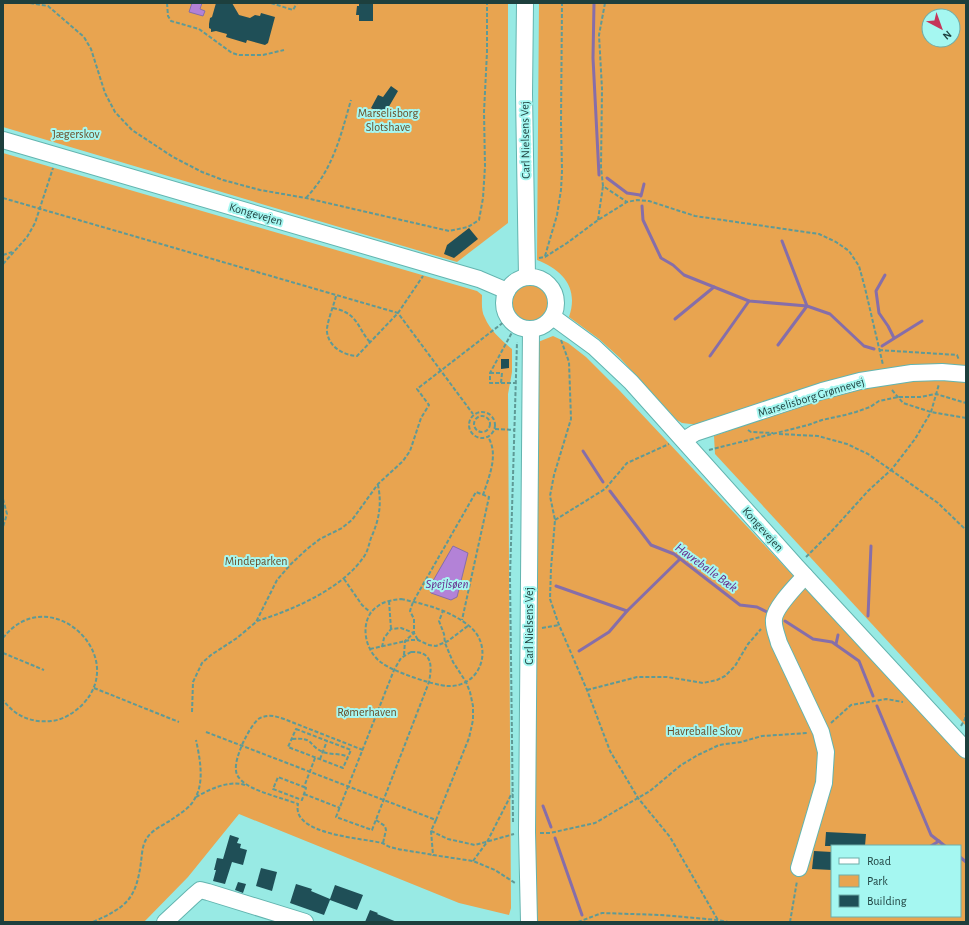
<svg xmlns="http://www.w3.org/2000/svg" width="969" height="925" font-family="'Alegreya Sans',sans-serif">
<rect width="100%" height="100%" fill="#98eae4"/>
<g fill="#e8a450" fill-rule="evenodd">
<path d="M 3,3 L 508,3 L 508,223 L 457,262 L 3,127 Z"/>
<path d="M 539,3 L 966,3 L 966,367 L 944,365 L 699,425 L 682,423 L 677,420 L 620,358 L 599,339 L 569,317 C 579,288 563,270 537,260 ZM 929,16 L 953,16 L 953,40 L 929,40 Z"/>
<path d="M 3,153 L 477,291 L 482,295 C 482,303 481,311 485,318 C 490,330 502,341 512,349 L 512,372 L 508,394 L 511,908 L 509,915 L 459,903 L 239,814 L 188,877 L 144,922 L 3,922 Z"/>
<circle cx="530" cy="303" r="19"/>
<path d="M 553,336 L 568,343 L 586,357 L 620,391 L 799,582 L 966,758 L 966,922 L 537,922 L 534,869 L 538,342 ZM 832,846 L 960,846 L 960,916 L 832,916 Z"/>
<path d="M 896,379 L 966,380 L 966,726 L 715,454 L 714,436 L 779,413 L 856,388 Z"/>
</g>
<g fill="#b382d7" stroke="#866ea9">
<path d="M 192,3 L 202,3 L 200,9 L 205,11 L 203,16 L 189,12 Z"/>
<path d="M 453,546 L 468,553 L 457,597 L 451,600 L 431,593 L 430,586 Z"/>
</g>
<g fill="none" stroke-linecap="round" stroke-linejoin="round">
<g stroke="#866ea9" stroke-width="3">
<path d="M 594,3 L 593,58 L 599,175"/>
<path d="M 607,178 L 627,193 L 640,195"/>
<path d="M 641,196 L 644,184"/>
<path d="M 642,206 L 643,220 L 661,258 L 673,265 L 684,275 L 749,301 L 807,306 L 830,314 L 864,346 L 874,349"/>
<path d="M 885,275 L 876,291 L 879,313 L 888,326 L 894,338"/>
<path d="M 675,319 L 714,287"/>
<path d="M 778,345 L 807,306 L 782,241"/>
<path d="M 882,346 L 922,321"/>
<path d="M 710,356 L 749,301"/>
<path d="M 583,451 L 603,482"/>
<path d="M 610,491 L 651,545 L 674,554 L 740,605 L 757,607 L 767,612"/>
<path d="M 556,586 L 627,611 L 680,559"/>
<path d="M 868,616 L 871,546"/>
<path d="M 785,621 L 813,639 L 832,642 L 859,661 L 873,696"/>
<path d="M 836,644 L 838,635"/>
<path d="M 579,651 L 609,632 L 627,611"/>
<path d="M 877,706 L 931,835 L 945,846"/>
<path d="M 543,806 L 551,827"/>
<path d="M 555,838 L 582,915"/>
<path d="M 931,846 L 939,841"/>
<path d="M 960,857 L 966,862"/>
</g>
</g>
<g fill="#1f4f57">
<path d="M 216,3 L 232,3 L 239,15 L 250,18 L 255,15 L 260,16 L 261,13 L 275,17 L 268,43 L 265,45 L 247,40 L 246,43 L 226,37 L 227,34 L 216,31 L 211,32 L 211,29 L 209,28 L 209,24 L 210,18 L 212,17 Z"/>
<path d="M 359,3 L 373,3 L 373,21 L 359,21 L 359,15 L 356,15 L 357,6 L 359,6 Z"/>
<path d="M 391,86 L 398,91 L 384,115 L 371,108 L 378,95 L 383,97 Z"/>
<path d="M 469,228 L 478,239 L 454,258 L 444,254 L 447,245 Z"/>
<path d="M 501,359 L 509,359 L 509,368 L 501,369 Z"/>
<path d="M 826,832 L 866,834 L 865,846 L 835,845 L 835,846 L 825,846 Z"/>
<path d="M 230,835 L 239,838 L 237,843 L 241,844 L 240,848 L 247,850 L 243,865 L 232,862 L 225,884 L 213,881 L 216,870 L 214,870 L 217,858 L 223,859 Z"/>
<path d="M 814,851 L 832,852 L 832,870 L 812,869 Z"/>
<path d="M 261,868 L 277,872 L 272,891 L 256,886 Z"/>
<path d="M 238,882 L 246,884 L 243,893 L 235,890 Z"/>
<path d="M 296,884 L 312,889 L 311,891 L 330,899 L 335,885 L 363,895 L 357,910 L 330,900 L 324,915 L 290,903 Z"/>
<path d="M 370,910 L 378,913 L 377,914 L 397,922 L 365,922 Z"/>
</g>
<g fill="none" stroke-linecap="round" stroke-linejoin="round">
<g stroke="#63b4af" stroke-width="18">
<g id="minor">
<path d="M 525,3 L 524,94 L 527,277"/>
<path d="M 3,140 L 479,279 L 507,291"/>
<circle cx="530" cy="303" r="26"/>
<path d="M 553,317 L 594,347 L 631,382 L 796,566 L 966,750"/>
<path d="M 684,440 L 695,433 L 822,391 L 860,381 L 912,373 L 942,372 L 966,374"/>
<path d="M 799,868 L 824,783 L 826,752 L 821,732 L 779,643 C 777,635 773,627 774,619 C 775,607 797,585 805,576"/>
<path d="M 165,922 L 193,896 L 200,890 L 208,892 L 305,922"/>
<path d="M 529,922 L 527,832 L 531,329"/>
</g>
</g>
<g stroke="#5e9a96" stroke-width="2" stroke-dasharray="4 2" stroke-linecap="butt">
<path d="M 30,3 L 48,6 L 84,37 L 91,49 L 105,93 L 115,112 L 132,130 L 173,157 L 202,172 L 223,180 L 260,190 L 306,198 L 449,231 L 468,227 L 479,220 L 483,198 L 485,166 L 484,112 L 487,52 L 487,3"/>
<path d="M 167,3 L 168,16 L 171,21 L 199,29 L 232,53 L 239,55 L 263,55 L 284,50"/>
<path d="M 271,3 L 293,10 L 297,3"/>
<path d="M 605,3 L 599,35 L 602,89 L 601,167 L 603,186 L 627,202"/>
<path d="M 3,198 L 398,313 L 473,414"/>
<path d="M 306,198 C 333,169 340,138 351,100"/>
<path d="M 598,220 L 603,186"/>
<path d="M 3,255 L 12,252"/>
<path d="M 545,256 L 557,215 L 561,190 L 562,171 L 561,123 L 562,3"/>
<path d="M 539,258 L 545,257 L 567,243 L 598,220 L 627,202 L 637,200 L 649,201 L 695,216 L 819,234 L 836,242 L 849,251 L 859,266 L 865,288 L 883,365"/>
<path d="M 3,264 L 27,237 L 35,223 L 53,168"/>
<path d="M 336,296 C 334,305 326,324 327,332 C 329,347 343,355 357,356 L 398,313 L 423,276"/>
<path d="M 333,308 C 337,309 342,310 345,312 C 358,318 361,333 370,342"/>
<path d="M 561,340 L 569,362 L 571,419 L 554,475 L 550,496 L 555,520 L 551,568 L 550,599 L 559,625 L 587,690 L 610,751 L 638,798 L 670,837 L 719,922"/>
<path d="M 879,350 L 957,355 L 959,360"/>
<path d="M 490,373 L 502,373 L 501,383 L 490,383 L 490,373 L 516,325"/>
<path d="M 501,383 L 515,383"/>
<path d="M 892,390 L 903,403 L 931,412 L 966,418"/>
<circle cx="482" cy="425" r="13"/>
<circle cx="482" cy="424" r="8"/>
<path d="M 495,429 L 515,430"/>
<path d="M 748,430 L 751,432 L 773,433"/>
<path d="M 779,434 L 818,436 L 847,444 L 868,454 L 938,503 L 966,530"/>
<path d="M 709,450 L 808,425 L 822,420 L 845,415 L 856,412 L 870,407 L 879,401 L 898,397 L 920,397 L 936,394 L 966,403"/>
<path d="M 483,495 C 489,477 499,454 488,437"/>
<path d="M 3,499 L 7,514 L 3,527"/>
<path d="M 555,520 L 605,489 L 627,463 L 669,444"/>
<path d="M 806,557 L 830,533 L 868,491 L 892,469 L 915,439 L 931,412 L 939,384"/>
<path d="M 344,579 L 362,605 L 370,612"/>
<path d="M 401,599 C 424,604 449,610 468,625 C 495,645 482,688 447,686 C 433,685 394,672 382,663 C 364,651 358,619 378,606 C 384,601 393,600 401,599 Z"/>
<path d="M 389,601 L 391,629"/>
<path d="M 257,621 C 293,610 344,588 365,555 C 368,550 369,544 371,538 C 379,520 382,505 378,485"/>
<path d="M 542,628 L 559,625"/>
<path d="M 3,638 C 48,580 130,654 83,704 C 74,713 63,720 51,721 C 31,723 15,716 3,700"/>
<path d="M 382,647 L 384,638 L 391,629 L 401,628 L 414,633 L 418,640"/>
<path d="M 370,649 L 410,640 L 418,640 L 429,645 L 436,646 L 448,641 L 469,625"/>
<path d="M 411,652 C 433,651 432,666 429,682 L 372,830 L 336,817 L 394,670 L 401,658 Z"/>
<path d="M 3,653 L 44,670"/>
<path d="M 404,655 L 405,641 L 414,633 L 414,619 L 410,611 L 413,602 L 476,492 L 489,497 L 462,620"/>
<path d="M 94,688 L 179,722"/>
<path d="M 587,690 L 637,677 L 667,677 L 703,683 L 717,680 L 725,676 L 735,666 L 748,644 L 761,629"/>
<path d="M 192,712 L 193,682 L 202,663 L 211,655 L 237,638 L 256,622 L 277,580 L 291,564 L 307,549 L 320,539 L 342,528 L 352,520 L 378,484 L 403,461 L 410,451 L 421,418 L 429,405 L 417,389 L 509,318"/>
<path d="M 831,723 L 851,705 L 886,699 L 903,702"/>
<path d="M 961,726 L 965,719 L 966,712"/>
<path d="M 296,729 L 351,750 L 343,768 L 288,747 Z"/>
<path d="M 206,732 L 436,820 L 469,738 L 473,720 L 473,706 L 470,692 L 466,682 L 453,662 L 445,643 L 444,634 L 439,621 L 443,611"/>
<path d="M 292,739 C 315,737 307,745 323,752 C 331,755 341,753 348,757"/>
<path d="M 363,750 L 284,719 C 275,716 269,714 260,718 C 250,724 234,758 236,770 C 236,774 238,777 241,780 C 251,791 283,798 298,804 C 291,835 363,838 382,843 C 385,844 387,846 390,847 C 404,851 419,852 433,855"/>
<path d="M 320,759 L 327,741"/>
<path d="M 304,787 L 306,788 L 302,800 L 273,789 L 278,777 L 304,787 L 315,758"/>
<path d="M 304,794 L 340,808"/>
<path d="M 196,797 C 210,789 229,780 245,785"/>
<path d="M 376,820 L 385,826 L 386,830 L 383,843"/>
<path d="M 436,820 L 431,831 L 433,855 L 473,861 L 495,870 L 515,883"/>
<path d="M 513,822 L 510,577 L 517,342"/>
<path d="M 431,831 L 448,839 L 475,845 L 514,834"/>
<path d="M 540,833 L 550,833 L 595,823 L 650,791 L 681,765 L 698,755 L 719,745 L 741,742 L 762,736 L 808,733"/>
<path d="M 473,861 L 487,842 L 512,793"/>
<path d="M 93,922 C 126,907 136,900 141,862 C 142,855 142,845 147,838 C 152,830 163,825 171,820 C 179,814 189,809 194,800 C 205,783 200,759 196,740"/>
<path d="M 578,922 L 602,913 L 661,915 L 718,920 L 728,922"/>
<path d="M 790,922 L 797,881"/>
</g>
<use href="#minor" stroke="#fff" stroke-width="16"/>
</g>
<g text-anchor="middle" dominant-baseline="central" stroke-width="4" stroke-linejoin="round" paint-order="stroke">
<g font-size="12" fill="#694c28" stroke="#a5f7f1">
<text x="388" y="113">Marselisborg<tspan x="388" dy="14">Slotshave</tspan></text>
<text x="76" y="134">Jægerskov</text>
<text x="256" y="561">Mindeparken</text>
<text x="367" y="712">Rømerhaven</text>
<text x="704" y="731">Havreballe Skov</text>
</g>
<g font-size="12" fill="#1d3f3d" stroke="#a5f7f1">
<text transform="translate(525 140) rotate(-91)">Carl Nielsens Vej</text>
<text transform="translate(256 214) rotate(16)">Kongevejen</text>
<text transform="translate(811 397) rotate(-17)">Marselisborg Grønnevej</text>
<text transform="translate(763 529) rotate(48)">Kongevejen</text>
<text transform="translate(529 626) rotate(-90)">Carl Nielsens Vej</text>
</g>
<g font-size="13" font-style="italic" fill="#67278c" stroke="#a5f7f1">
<text transform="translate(706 568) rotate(36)">Havreballe Bæk</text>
<text x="447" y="584">Spejlsøen</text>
</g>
</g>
<rect width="969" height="925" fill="none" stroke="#1d3f3d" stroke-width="8"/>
<rect x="831" y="845" width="130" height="72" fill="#a5f7f1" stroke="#6fada9"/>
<rect x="839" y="858" width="20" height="6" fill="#ffffff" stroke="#6fada9"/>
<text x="867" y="865" font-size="12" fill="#1d3f3d">Road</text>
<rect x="839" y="875" width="20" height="12" fill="#e8a450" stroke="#6fada9"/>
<text x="867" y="885" font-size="12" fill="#1d3f3d">Park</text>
<rect x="839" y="895" width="20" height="12" fill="#1f4f57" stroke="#6fada9"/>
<text x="867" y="905" font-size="12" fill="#1d3f3d">Building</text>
<g transform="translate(941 28) rotate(139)"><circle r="19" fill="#a5f7f1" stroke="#6fada9"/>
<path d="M0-3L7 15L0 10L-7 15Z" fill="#c5365b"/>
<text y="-6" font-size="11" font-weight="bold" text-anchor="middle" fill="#1d3f3d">N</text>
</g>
</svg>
